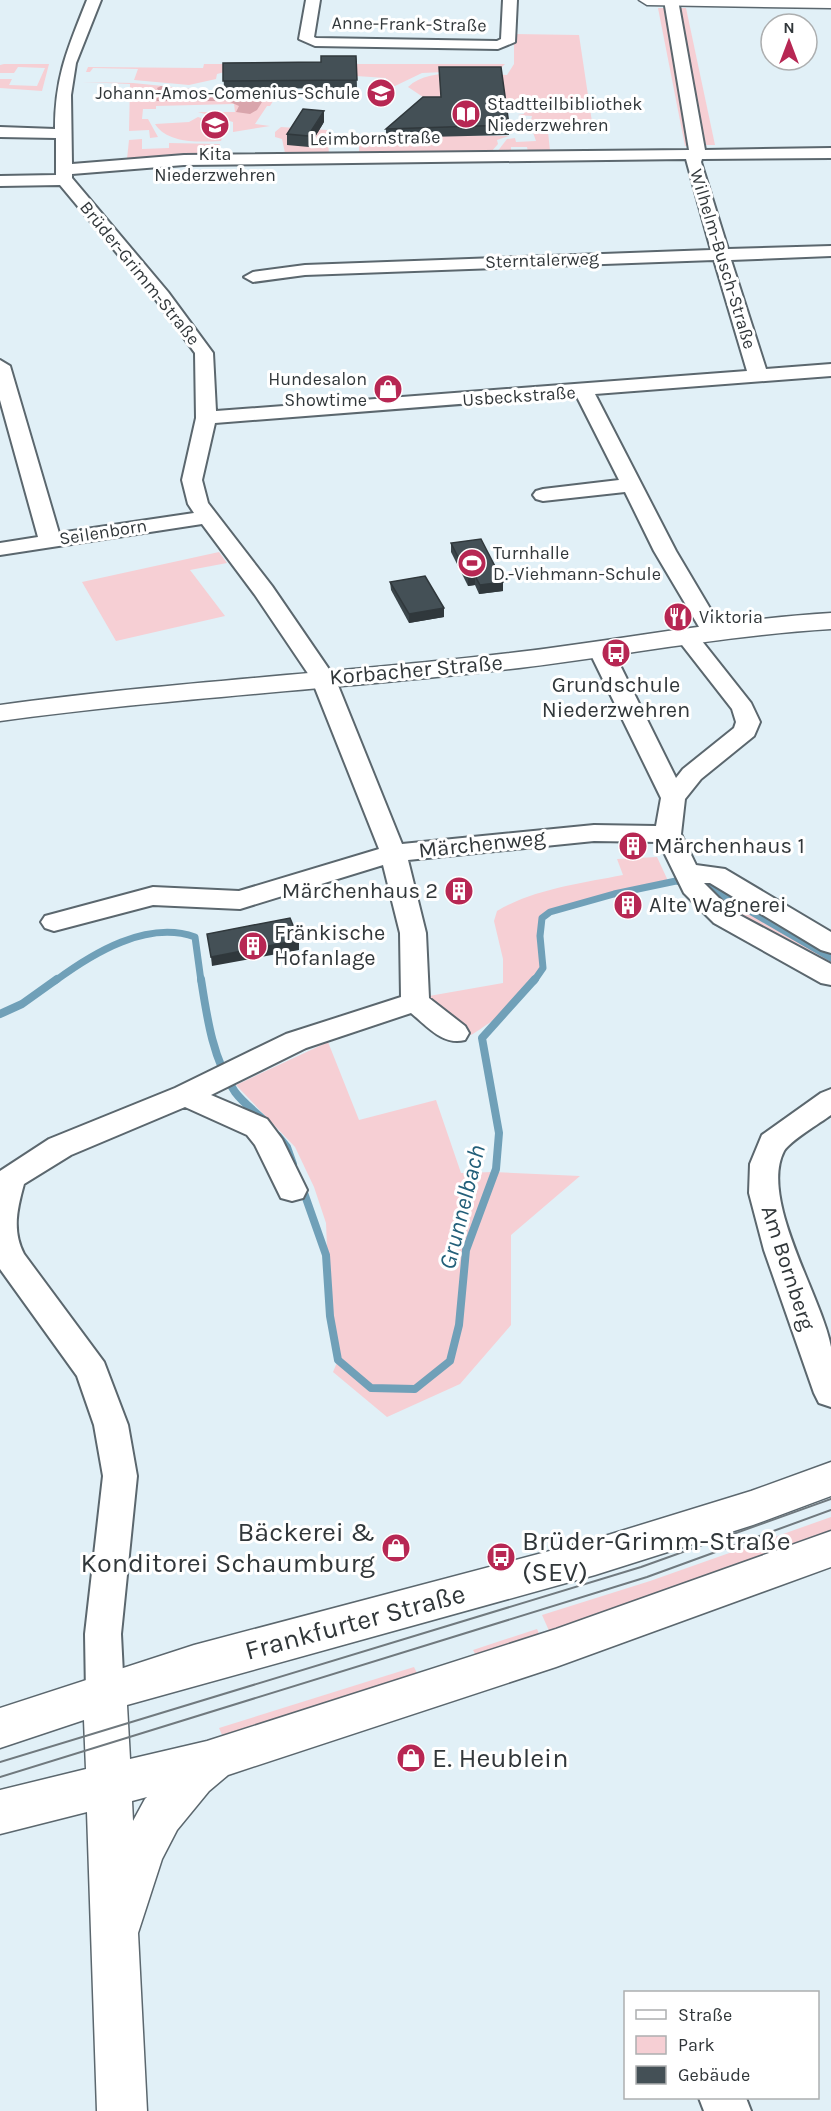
<svg xmlns="http://www.w3.org/2000/svg" width="831" height="2111" font-family="Karla,sans-serif">
<rect width="100%" height="100%" fill="#e1f0f7"/>
<g fill="#f6cfd4">
<path d="M 658,8 L 666,8 L 693,146 L 685,146 Z"/>
<path d="M 678,8 L 686,8 L 715,145 L 706,145 Z"/>
<path d="M 514,34 L 579,35 L 592,122 L 547,122 L 550,151 L 528,152 L 527,147 L 511,147 L 511,152 L 497,152 L 507,139 L 515,138 L 516,142 L 536,141 L 530,124 L 532,116 L 517,115 L 524,114 L 523,106 L 495,106 L 454,96 L 426,99 L 408,87 C 430,66 477,75 507,75 L 514,64 Z"/>
<path d="M 4,64 L 49,64 L 42,91 L 0,88 L 0,79 L 12,79 L 9,85 L 37,86 L 45,68 L 18,67 L 14,73 L 0,73 L 0,65 Z"/>
<path d="M 204,64 L 254,64 L 217,74 L 216,79 L 189,85 L 134,80 L 138,69 L 93,68 L 90,72 L 86,72 L 88,67 L 203,68 Z"/>
<path d="M 356,64 L 505,64 L 501,68 L 490,70 L 422,73 L 395,86 L 386,86 L 386,78 L 356,76 Z"/>
<path d="M 82,82 L 133,83 L 223,92 L 287,91 L 281,99 L 275,98 L 270,106 L 267,106 L 255,124 L 270,126 L 233,132 L 233,122 L 198,112 L 235,112 L 234,104 L 156,106 L 156,109 L 143,109 L 142,119 L 148,119 L 158,137 L 150,138 L 149,130 L 129,131 L 130,84 Z"/>
<path d="M 198,117 L 223,125 L 224,133 L 221,141 C 199,142 168,144 155,124 L 189,122 Z"/>
<path d="M 281,127 L 327,130 L 329,154 L 285,153 L 282,139 L 275,137 L 275,132 Z"/>
<path d="M 445,135 L 509,136 L 497,140 L 498,144 L 491,152 L 359,153 L 359,141 L 405,140 Z"/>
<path d="M 142,139 L 142,149 L 169,148 L 169,143 L 220,144 L 218,154 L 127,159 L 129,140 Z"/>
<path d="M 219,552 L 227,563 L 190,570 L 225,616 L 116,641 L 82,582 Z"/>
<path d="M 657,857 L 669,883 C 637,889 564,900 541,921 C 542,935 546,955 543,968 C 537,989 490,1024 471,1035 L 455,1029 L 429,996 L 503,983 L 503,959 L 494,921 L 497,911 C 534,889 582,883 623,875 L 617,859 Z"/>
<path d="M 703,877 L 831,947 L 831,966 C 784,942 738,921 701,883 Z"/>
<path d="M 328,1042 L 359,1120 L 436,1100 L 461,1173 L 494,1172 L 580,1176 L 511,1235 L 511,1325 L 460,1384 L 387,1417 L 333,1372 L 338,1360 L 330,1316 L 326,1223 L 314,1187 L 295,1147 L 236,1085 Z"/>
<path d="M 831,1517 L 831,1533 L 550,1633 L 542,1615 L 650,1581 Z"/>
<path d="M 537,1629 L 540,1636 L 477,1657 L 473,1650 Z"/>
<path d="M 414,1667 L 418,1675 L 222,1735 L 219,1728 Z"/>
</g>
<path fill="#d9a5ac" d="M 161,86 L 182,89 L 189,97 C 206,97 251,93 262,102 L 257,110 L 250,114 L 236,112 L 239,106 L 228,101 L 157,101 L 155,99 L 161,96 L 157,88 Z"/>
<g fill="none" stroke-linecap="round" stroke-linejoin="round">
<g stroke="#70a0b8" stroke-width="7">
<path d="M 698,884 L 707,886 L 831,958"/>
<path d="M 55,981 C 93,953 147,920 195,937 L 201,981"/>
<path d="M 534,981 L 543,968 L 540,936 L 542,918 L 550,912 L 614,894 L 676,881 L 686,883"/>
</g>
<g stroke="#70a0b8" stroke-width="8">
<path d="M 201,979 C 207,1018 213,1060 235,1092 C 244,1104 256,1112 266,1122"/>
<path d="M 0,1014 L 22,1004 L 57,979"/>
<path d="M 278,1136 L 287,1147 L 293,1164"/>
<path d="M 302,1187 L 326,1255 L 330,1316 L 338,1360 L 371,1388 L 415,1389 L 450,1361 L 459,1325 L 466,1250 L 496,1169 L 499,1133 L 482,1038 L 535,979"/>
</g>
<g stroke="#5b676e" stroke-width="4">
<g id="street">
<path d="M 87,0 L 101,0 L 76,63 L 71,95 L 72,164 L 184,155 L 689,150 L 664,0 L 678,0 L 705,150 L 831,148 L 831,158 L 702,159 L 701,162 L 728,249 L 831,246 L 831,256 L 731,260 L 766,369 L 831,364 L 831,376 L 595,394 L 676,551 L 724,632 L 721,637 L 705,637 L 702,632 L 654,551 L 625,492 L 543,501 L 536,499 L 533,495 L 536,491 L 543,489 L 619,480 L 576,395 L 215,423 L 202,480 L 208,503 L 272,586 L 335,678 L 402,844 L 594,825 L 656,826 L 661,798 L 591,655 L 595,650 L 611,650 L 615,655 L 676,778 L 683,769 L 734,728 L 736,722 L 732,709 L 675,636 L 678,631 L 694,631 L 751,703 L 760,722 L 754,736 L 701,779 L 685,799 L 681,834 L 696,865 L 725,869 L 831,932 L 831,953 L 821,950 L 710,883 L 704,883 L 732,911 L 831,964 L 831,985 L 821,983 L 714,923 L 684,893 L 659,842 L 594,841 L 408,860 L 426,933 L 429,998 L 465,1026 L 469,1033 L 465,1040 C 443,1046 427,1026 411,1013 L 306,1048 L 211,1095 L 267,1119 L 282,1139 L 307,1190 L 303,1198 L 292,1201 L 281,1198 L 255,1145 L 247,1135 L 185,1107 L 71,1155 L 24,1184 C 17,1209 12,1231 24,1254 L 104,1362 L 128,1425 L 137,1476 L 121,1634 L 124,1694 L 118,1706 L 105,1711 L 92,1706 L 86,1694 L 85,1634 L 103,1476 L 94,1425 L 77,1376 L 0,1269 L 0,1171 L 49,1139 L 175,1088 L 286,1034 L 401,997 L 400,933 L 383,865 L 240,909 L 153,905 L 54,931 L 45,928 L 41,922 L 45,916 L 153,887 L 239,891 L 379,849 L 311,678 L 255,595 L 202,524 L 0,555 L 0,543 L 38,537 L 0,400 L 0,360 L 10,366 L 59,533 L 194,513 L 188,504 L 182,480 L 196,418 L 195,353 L 156,300 L 60,185 L 0,186 L 0,176 L 56,175 L 56,138 L 0,137 L 0,127 L 55,129 C 55,76 68,48 87,0 ZM 686,159 L 711,250 L 305,265 L 253,272 L 244,277 L 253,282 L 305,275 L 714,260 L 747,371 L 216,411 L 213,353 L 168,292 L 72,178 L 72,174 L 184,165 Z"/>
<path d="M 306,0 L 320,0 L 314,37 L 316,38 L 497,41 L 501,39 L 503,0 L 517,0 L 515,42 L 498,49 L 315,46 L 299,39 Z"/>
<path d="M 831,1089 L 831,1115 C 820,1123 790,1141 784,1151 C 759,1199 822,1297 831,1347 C 831,1366 831,1388 831,1407 L 819,1403 L 814,1393 L 764,1250 L 749,1193 L 750,1164 L 762,1135 L 821,1093 Z"/>
<path d="M 699,2098 L 746,2098 L 751,2111 L 704,2111 Z"/>
</g>
</g>
<g stroke="#5b676e" stroke-width="3">
<g id="secondary">
<path d="M 639,0 L 831,0 L 831,8 L 647,5 Z"/>
<path d="M 831,613 L 831,629 C 714,636 600,660 484,672 C 323,690 161,699 0,721 L 0,705 C 161,683 323,674 484,656 C 600,644 714,620 831,613 Z"/>
<path d="M 831,1462 L 831,1496 L 753,1525 L 595,1575 L 127,1705 L 130,1759 L 207,1741 L 556,1629 L 831,1531 L 831,1567 L 556,1667 L 228,1775 L 209,1791 L 177,1830 L 162,1859 L 138,1933 L 147,2111 L 97,2111 L 87,1812 L 0,1834 L 0,1790 L 86,1769 L 84,1720 L 0,1748 L 0,1708 L 194,1645 L 595,1539 L 751,1491 ZM 147,1797 L 145,1799 L 133,1821 L 132,1801 Z"/>
</g>
</g>
<use href="#street" fill="#fff" fill-rule="evenodd"/>
<use href="#secondary" fill="#fff" fill-rule="evenodd"/>
<g stroke="#70797e" stroke-width="2">
<path d="M 0,1762 L 641,1567 L 831,1499"/>
<path d="M 0,1777 L 647,1577 L 831,1510"/>
</g>
</g>
<g fill="#3a454a">
<path d="M 356,56 L 357,88 L 224,89 L 223,63 L 321,62 Z"/>
<path d="M 439,67 L 509,125 L 509,135 L 386,138 L 386,129 L 441,97 Z"/>
<path d="M 324,122 L 309,147 L 287,145 L 287,134 Z"/>
<path d="M 451,543 L 503,582 L 503,591 L 479,594 L 475,585 L 468,586 L 451,552 Z"/>
<path d="M 390,582 L 444,608 L 444,617 L 409,623 L 391,590 Z"/>
</g>
<g fill="#30383c">
<path d="M 324,111 L 324,122 L 309,147 L 308,136 Z"/>
<path d="M 475,576 L 475,585 L 468,586 L 468,577 Z"/>
<path d="M 503,582 L 503,591 L 479,594 L 480,585 Z"/>
<path d="M 444,608 L 444,617 L 409,623 L 409,614 Z"/>
<path d="M 299,940 L 299,950 L 212,966 L 211,957 Z"/>
</g>
<g fill="#445056" stroke="#30383c" stroke-width="1.5">
<path d="M 321,56 L 356,56 L 357,80 L 223,81 L 223,63 L 321,62 Z"/>
<path d="M 439,67 L 501,67 L 509,125 L 386,129 L 423,97 L 441,97 Z"/>
<path d="M 303,109 L 324,111 L 308,136 L 287,134 Z"/>
<path d="M 481,539 L 503,582 L 480,585 L 475,576 L 468,577 L 451,543 Z"/>
<path d="M 425,576 L 444,608 L 409,614 L 390,582 Z"/>
<path d="M 290,918 L 299,940 L 211,957 L 207,934 Z"/>
</g>
<defs>
<g id="school-disc" transform="scale(1.5)"><circle r="9.5" fill="#b72753" stroke="#fff"/><path d="M0-5L7-2L0 1L-7-2ZM-4 1L0 2.5L4 1V4Q0 6-4 4Z" fill="#fff"/></g>
<g id="library-disc" transform="scale(1.5)"><circle r="9.5" fill="#b72753" stroke="#fff"/><path d="M-6-4Q-3-5.5-.7-3.5V5Q-3 3-6 4ZM6-4Q3-5.5 .7-3.5V5Q3 3 6 4Z" fill="#fff"/></g>
<g id="shop-disc" transform="scale(1.5)"><circle r="9.5" fill="#b72753" stroke="#fff"/><path d="M-5-2.5h2.3a2.7 3.5 0 0 1 5.4 0H5L5.5 6h-11ZM-1.5-2.5h3a1.5 2.3 0 0 0-3 0Z" fill="#fff"/></g>
<g id="stadium-disc" transform="scale(1.5)"><circle r="9.5" fill="#b72753" stroke="#fff"/><path d="M0-5a6.5 5 0 1 0 0 10a6.5 5 0 1 0 0-10ZM-3.5-1.8h7v3.6h-7Z" fill="#fff"/></g>
<g id="restaurant-disc" transform="scale(1.5)"><circle r="9.5" fill="#b72753" stroke="#fff"/><path d="M-5-6h1v4h1v-4h1v4h1v-4h1v5L-1.5 .5V6h-2V.5L-5-1ZM5-6V6H3V1.5H1.5Q1.5-4 5-6Z" fill="#fff"/></g>
<g id="bus-disc" transform="scale(1.5)"><circle r="9.5" fill="#b72753" stroke="#fff"/><path d="M-5-6H5V4H4V6H2V4H-2V6H-4V4H-5ZM-3.5-4V0h7V-4ZM-3.5 1.2v1.5H-2V1.2ZM2 1.2v1.5H3.5V1.2Z" fill="#fff"/></g>
<g id="building-disc" transform="scale(1.5)"><circle r="9.5" fill="#b72753" stroke="#fff"/><path d="M-4-6H4V6H1V3H-1V6H-4ZM-2.5-4.3h1.7v1.8h-1.7ZM.8-4.3h1.7v1.8H.8ZM-2.5-1h1.7V.8h-1.7ZM.8-1h1.7V.8H.8Z" fill="#fff"/></g>
</defs>
<g fill-rule="evenodd">
<use href="#school-disc" x="381" y="93"/>
<use href="#library-disc" x="466" y="114"/>
<use href="#school-disc" x="215" y="125"/>
<use href="#shop-disc" x="388" y="389"/>
<use href="#stadium-disc" x="472" y="563"/>
<use href="#restaurant-disc" x="678" y="617"/>
<use href="#bus-disc" x="616" y="653"/>
<use href="#building-disc" x="633" y="846"/>
<use href="#building-disc" x="459" y="891"/>
<use href="#building-disc" x="628" y="905"/>
<use href="#building-disc" x="253" y="946"/>
<use href="#shop-disc" x="396" y="1548"/>
<use href="#bus-disc" x="501" y="1557"/>
<use href="#shop-disc" x="411" y="1758"/>
</g>
<g text-anchor="middle" dominant-baseline="central" stroke-width="6" stroke-linejoin="round" paint-order="stroke">
<g font-size="18" fill="#31373a" stroke="#fff">
<text transform="translate(409 24) rotate(1)">Anne-Frank-Straße</text>
<text transform="translate(375 138) rotate(-1)">Leimbornstraße</text>
<text transform="translate(723 259) rotate(73)">Wilhelm-Busch-Straße</text>
<text transform="translate(542 260) rotate(-2)">Sterntalerweg</text>
<text transform="translate(140 273) rotate(51)">Brüder-Grimm-Straße</text>
<text transform="translate(519 396) rotate(-4)">Usbeckstraße</text>
<text transform="translate(103 532) rotate(-9)">Seilenborn</text>
</g>
<g font-size="18" fill="#31373a" stroke="#fff" text-anchor="start">
<text x="360" y="93" text-anchor="end">Johann-Amos-Comenius-Schule</text>
<text x="487" y="104">Stadtteilbibliothek<tspan x="487" dy="21">Niederzwehren</tspan></text>
<text x="215" y="154" text-anchor="middle">Kita<tspan x="215" dy="21">Niederzwehren</tspan></text>
<text x="367" y="379" text-anchor="end">Hundesalon<tspan x="367" dy="21">Showtime</tspan></text>
<text x="493" y="553">Turnhalle<tspan x="493" dy="21">D.-Viehmann-Schule</tspan></text>
<text x="699" y="617">Viktoria</text>
</g>
<g font-size="22" fill="#31373a" stroke="#fff">
<text transform="translate(416 670) rotate(-5)">Korbacher Straße</text>
<text transform="translate(482 844) rotate(-6)">Märchenweg</text>
<text transform="translate(788 1268) rotate(72)">Am Bornberg</text>
</g>
<g font-size="22" fill="#31373a" stroke="#fff" text-anchor="start">
<text x="616" y="685" text-anchor="middle">Grundschule<tspan x="616" dy="25">Niederzwehren</tspan></text>
<text x="654" y="846">Märchenhaus 1</text>
<text x="438" y="891" text-anchor="end">Märchenhaus 2</text>
<text x="649" y="905">Alte Wagnerei</text>
<text x="274" y="933">Fränkische<tspan x="274" dy="25">Hofanlage</tspan></text>
</g>
<g font-size="24" font-style="italic" fill="#235f79" stroke="#fff">
<text transform="translate(462 1207) rotate(-76)">Grunnelbach</text>
</g>
<g font-size="27" fill="#31373a" stroke="#fff" text-anchor="start">
<text x="375" y="1532" text-anchor="end">Bäckerei &amp;<tspan x="375" dy="31">Konditorei Schaumburg</tspan></text>
<text x="522" y="1541">Brüder-Grimm-Straße<tspan x="522" dy="31">(SEV)</tspan></text>
<text x="432" y="1758">E. Heublein</text>
</g>
<g font-size="27" fill="#31373a" stroke="#fff">
<text transform="translate(355 1622) rotate(-15)">Frankfurter Straße</text>
</g>
</g>
<rect x="624" y="1991" width="195" height="108" fill="#ffffff" stroke="#adafb0" stroke-width="1.5"/>
<rect x="636" y="2010" width="30" height="9" fill="#ffffff" stroke="#adafb0" stroke-width="1.5"/>
<text x="678" y="2021" font-size="18" fill="#31373a">Straße</text>
<rect x="636" y="2036" width="30" height="18" fill="#f6cfd4" stroke="#adafb0" stroke-width="1.5"/>
<text x="678" y="2051" font-size="18" fill="#31373a">Park</text>
<rect x="636" y="2066" width="30" height="18" fill="#445056" stroke="#adafb0" stroke-width="1.5"/>
<text x="678" y="2081" font-size="18" fill="#31373a">Gebäude</text>
<g transform="translate(789 42)"><circle r="28" fill="#ffffff" stroke="#adafb0" stroke-width="1.5"/>
<path d="M0-4.5L10 22L0 15L-10 22Z" fill="#b72753"/>
<text y="-9" font-size="16" font-weight="bold" text-anchor="middle" fill="#31373a">N</text>
</g>
</svg>
